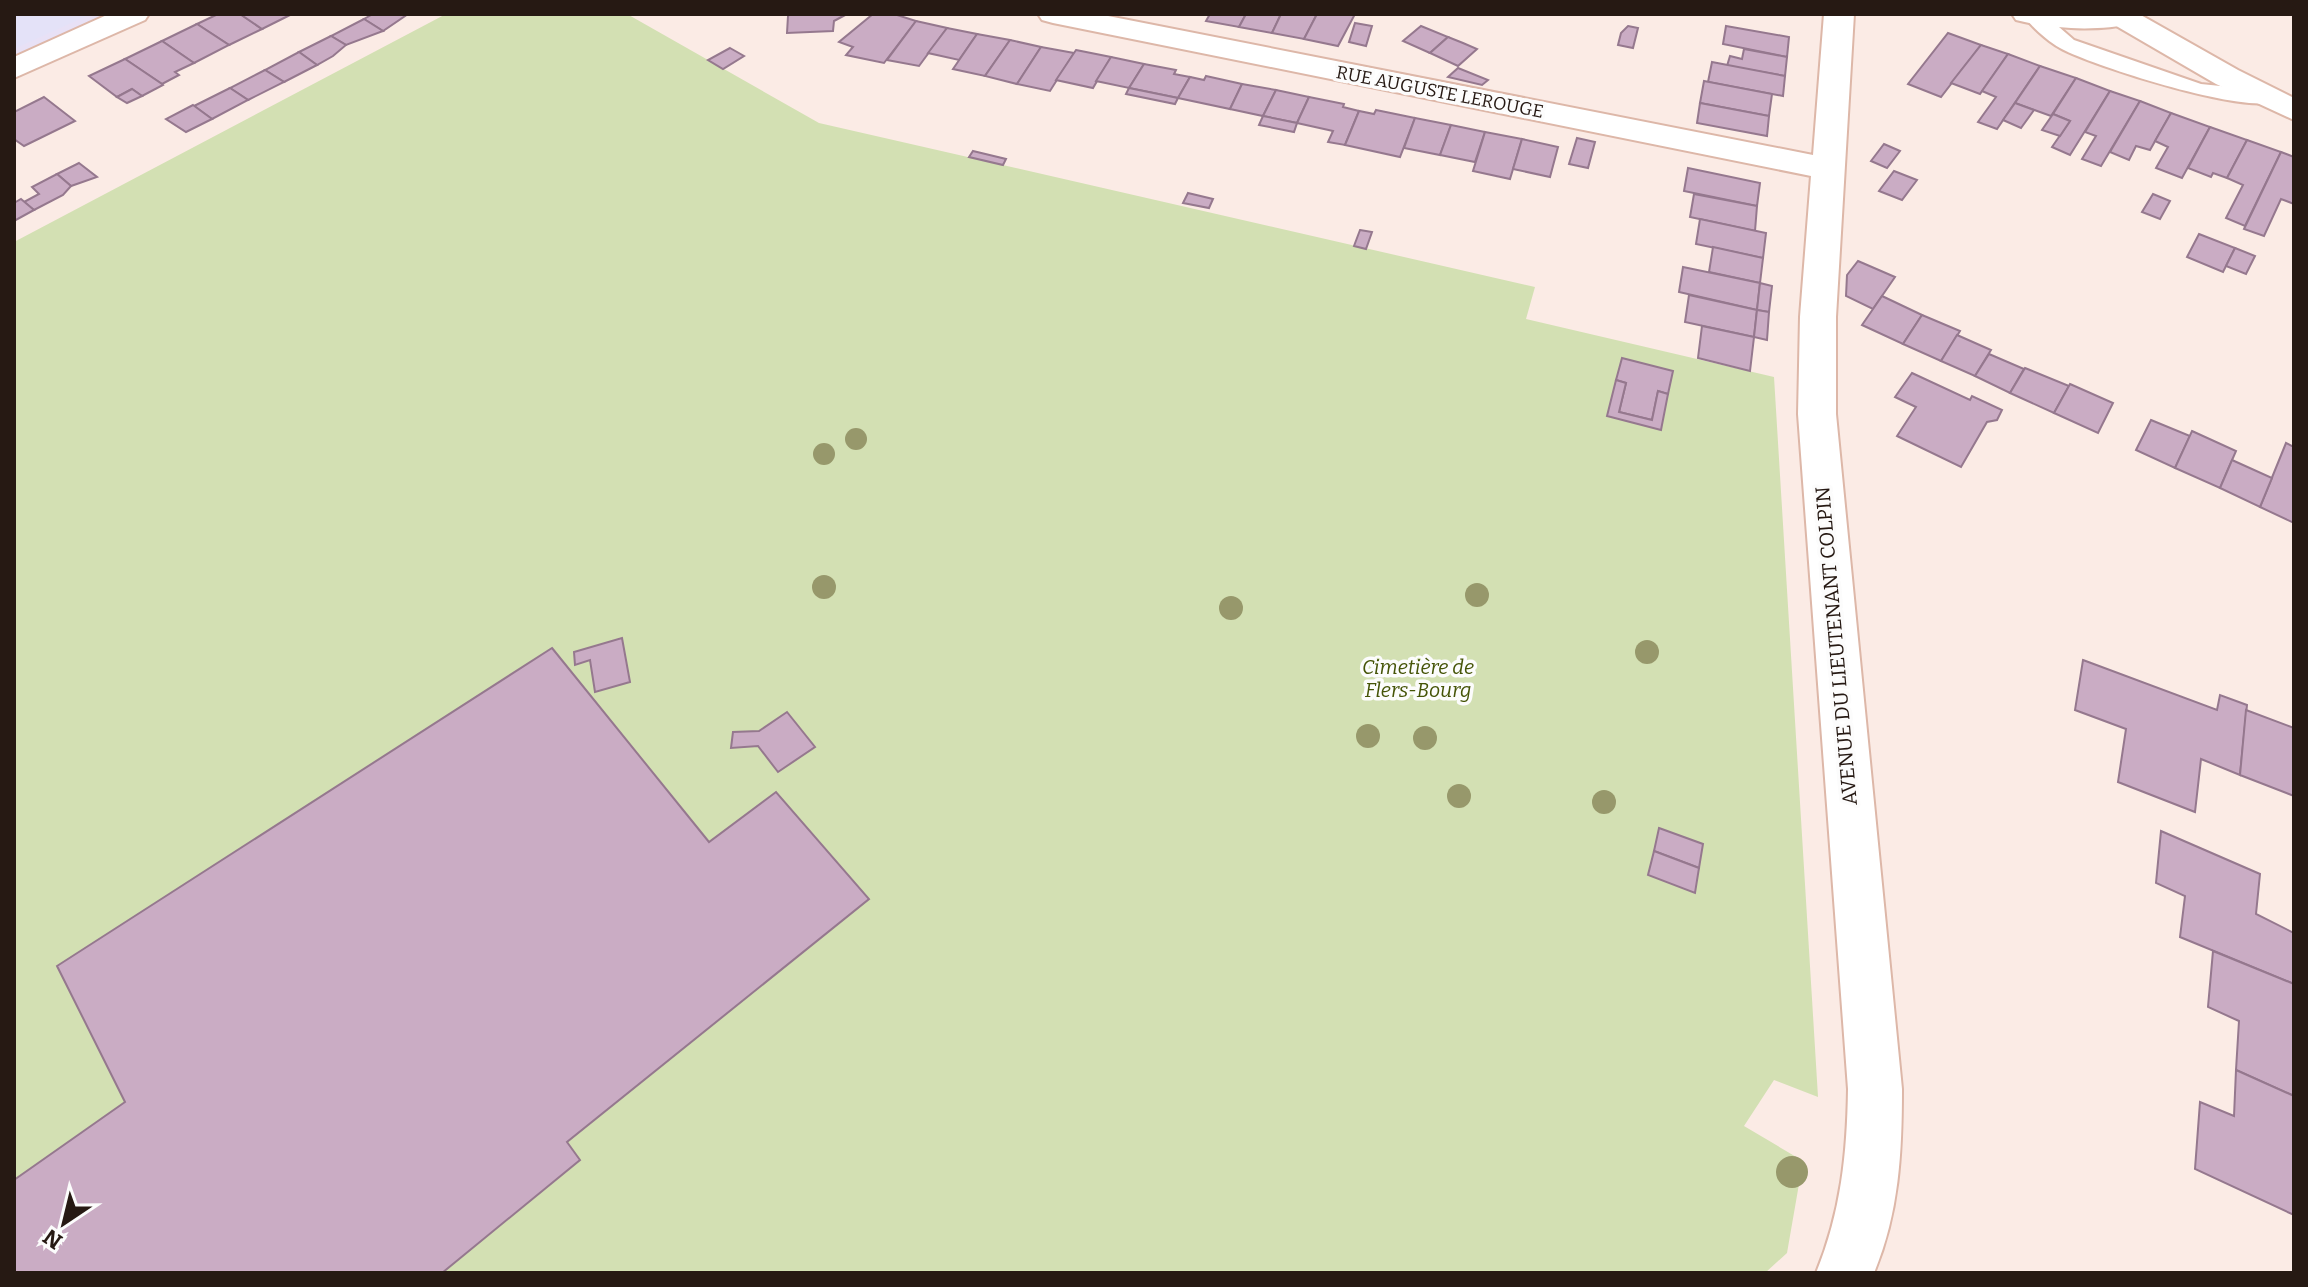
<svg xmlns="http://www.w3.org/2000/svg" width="2308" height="1287" font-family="Bitter,serif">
<rect width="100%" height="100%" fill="#fbebe5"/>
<path fill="#e8e1f6" d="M 14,14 L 137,14 L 14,72 Z"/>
<path fill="#e4e2f8" d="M 14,14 L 91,14 L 14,49 Z"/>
<path fill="#d3e0b3" d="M 446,14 L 627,14 L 819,123 L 1535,287 L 1526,319 L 1774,377 L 1818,1097 L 1774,1080 L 1744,1126 L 1803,1161 L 1787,1253 L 1765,1273 L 14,1273 L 14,242 Z"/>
<g fill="#caacc4" stroke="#95788e" stroke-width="2">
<path d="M 218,14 L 240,14 L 262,29 L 229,45 L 197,24 Z"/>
<path d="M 240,14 L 292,14 L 262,29 Z"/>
<path d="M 373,14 L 408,14 L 383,31 L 364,19 Z"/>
<path d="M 791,14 L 847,14 L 834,21 L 833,31 L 787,33 L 788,16 Z"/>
<path d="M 873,14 L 894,14 L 916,21 L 884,63 L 846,55 L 853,47 L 839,42 Z"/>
<path d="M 1210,14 L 1246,14 L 1239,27 L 1206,21 Z"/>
<path d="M 1246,14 L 1281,14 L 1272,33 L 1239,27 Z"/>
<path d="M 1281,14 L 1317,14 L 1304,39 L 1272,33 Z"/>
<path d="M 1317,14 L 1355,14 L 1338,46 L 1304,39 Z"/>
<path d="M 364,19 L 383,31 L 346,45 L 331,36 Z"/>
<path d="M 916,21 L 947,28 L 919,66 L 887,60 Z"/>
<path d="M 1355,23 L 1372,26 L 1366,46 L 1349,42 Z"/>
<path d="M 197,24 L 229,45 L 194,63 L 162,41 Z"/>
<path d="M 1421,26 L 1448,37 L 1430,53 L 1403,41 Z"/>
<path d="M 1628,26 L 1638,28 L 1633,48 L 1618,45 L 1621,33 Z"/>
<path d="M 1726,26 L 1789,37 L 1787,57 L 1723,44 Z"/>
<path d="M 947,28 L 977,34 L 959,60 L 928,53 Z"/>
<path d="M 1948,33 L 1981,45 L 1941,97 L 1908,84 Z"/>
<path d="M 977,34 L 1010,40 L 985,76 L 953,69 Z"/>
<path d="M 331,36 L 346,45 L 333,56 L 317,65 L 299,52 Z"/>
<path d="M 1448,37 L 1463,43 L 1477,49 L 1458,66 L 1430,53 Z"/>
<path d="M 1010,40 L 1041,47 L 1017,84 L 985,76 Z"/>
<path d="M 162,41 L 194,63 L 175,72 L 179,75 L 162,84 L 125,59 Z"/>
<path d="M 1981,45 L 2008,54 L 1980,94 L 1951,83 Z"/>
<path d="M 1041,47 L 1074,53 L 1050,91 L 1017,84 Z"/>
<path d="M 730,48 L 744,56 L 723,69 L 708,60 Z"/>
<path d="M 1744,49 L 1787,57 L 1785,76 L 1727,66 L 1730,56 L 1742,59 Z"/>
<path d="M 1076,50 L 1111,57 L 1093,88 L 1056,80 Z"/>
<path d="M 299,52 L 317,65 L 284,82 L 265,70 Z"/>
<path d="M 2008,54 L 2040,66 L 1997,129 L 1978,122 L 1996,97 L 1982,91 Z"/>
<path d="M 1111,57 L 1144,64 L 1129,88 L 1096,81 Z"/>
<path d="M 125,59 L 162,84 L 163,85 L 142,96 L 132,89 L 117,97 L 89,76 Z"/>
<path d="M 1712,62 L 1785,76 L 1783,96 L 1708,82 Z"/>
<path d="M 1144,64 L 1176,70 L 1174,74 L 1190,77 L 1178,98 L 1129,88 Z"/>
<path d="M 2040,66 L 2076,78 L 2051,116 L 2015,103 Z"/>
<path d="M 1458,68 L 1488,80 L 1482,85 L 1448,77 Z"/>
<path d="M 265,70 L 284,82 L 248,100 L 230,88 Z"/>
<path d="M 1206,76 L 1242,84 L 1230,109 L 1178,98 L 1190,77 L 1204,80 Z"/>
<path d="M 2076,78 L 2110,91 L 2070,155 L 2052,147 L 2070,121 L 2053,114 Z"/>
<path d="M 1704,81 L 1772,94 L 1769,116 L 1700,103 Z"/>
<path d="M 1242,84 L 1276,90 L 1263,116 L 1230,109 Z"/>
<path d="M 230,88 L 248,100 L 212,119 L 194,106 Z"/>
<path d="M 1129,88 L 1178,98 L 1175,104 L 1126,94 Z"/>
<path d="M 132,89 L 142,96 L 127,103 L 117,97 Z"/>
<path d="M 1276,90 L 1309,97 L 1297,123 L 1263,116 Z"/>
<path d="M 2110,91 L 2140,101 L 2101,166 L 2082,159 L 2096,136 L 2085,132 Z"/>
<path d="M 44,97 L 75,121 L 24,146 L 14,139 L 14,112 Z"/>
<path d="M 1309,97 L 1344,104 L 1343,107 L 1359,111 L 1345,145 L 1328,142 L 1333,131 L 1297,123 Z"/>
<path d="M 2140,101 L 2171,113 L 2150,150 L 2136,146 L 2129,160 L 2110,152 Z"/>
<path d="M 1700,103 L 1769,116 L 1767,136 L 1697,123 Z"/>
<path d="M 2015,103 L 2034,110 L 2021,128 L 2003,120 Z"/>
<path d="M 193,105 L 212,119 L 186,132 L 166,119 Z"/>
<path d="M 1376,110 L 1415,118 L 1400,157 L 1345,145 L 1359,111 L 1374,114 Z"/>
<path d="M 2171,113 L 2210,127 L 2182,178 L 2156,168 L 2168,147 L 2155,141 Z"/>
<path d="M 2053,114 L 2070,121 L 2060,136 L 2042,130 Z"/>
<path d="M 1263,116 L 1297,123 L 1294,132 L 1259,125 Z"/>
<path d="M 1415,118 L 1451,125 L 1440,155 L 1404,148 Z"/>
<path d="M 1451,125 L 1485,132 L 1475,162 L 1440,155 Z"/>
<path d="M 2210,127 L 2247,140 L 2227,178 L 2213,173 L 2211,177 L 2188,168 Z"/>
<path d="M 1485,132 L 1522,139 L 1510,179 L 1473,171 Z"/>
<path d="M 1577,138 L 1595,142 L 1588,168 L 1569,164 Z"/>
<path d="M 1522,139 L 1558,147 L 1550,177 L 1513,169 Z"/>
<path d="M 2247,140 L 2281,152 L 2245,226 L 2226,218 L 2243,185 L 2227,178 Z"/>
<path d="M 1884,144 L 1900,151 L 1887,168 L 1871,161 Z"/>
<path d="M 973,151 L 1006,159 L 1003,165 L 969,157 Z"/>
<path d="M 2281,152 L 2294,157 L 2294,204 L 2281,199 L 2264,236 L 2244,229 Z"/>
<path d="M 79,163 L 97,177 L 71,186 L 57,174 Z"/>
<path d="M 1688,168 L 1760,183 L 1757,206 L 1684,191 Z"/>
<path d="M 1894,171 L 1917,180 L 1902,200 L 1879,191 Z"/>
<path d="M 57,174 L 71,186 L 63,195 L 34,210 L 24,202 L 39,194 L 32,187 Z"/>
<path d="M 1188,193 L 1213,199 L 1209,208 L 1183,203 Z"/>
<path d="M 1694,194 L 1757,206 L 1755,231 L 1690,217 Z"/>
<path d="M 2153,194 L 2170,201 L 2160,219 L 2142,212 Z"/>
<path d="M 21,199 L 34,210 L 14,221 L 14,203 Z"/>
<path d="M 1700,219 L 1766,233 L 1763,258 L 1696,244 Z"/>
<path d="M 1360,230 L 1372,232 L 1366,249 L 1354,246 Z"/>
<path d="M 2199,234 L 2235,248 L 2223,272 L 2187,257 Z"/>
<path d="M 1713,247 L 1763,258 L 1760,283 L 1709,272 Z"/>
<path d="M 2235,248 L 2255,256 L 2246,274 L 2226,266 Z"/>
<path d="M 1858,261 L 1895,277 L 1873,309 L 1846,296 L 1847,275 Z"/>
<path d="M 1683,267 L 1760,283 L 1757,310 L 1679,292 Z"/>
<path d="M 1760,283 L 1772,286 L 1769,312 L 1757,310 Z"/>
<path d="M 1689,295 L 1757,310 L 1754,337 L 1685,322 Z"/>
<path d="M 1882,296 L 1922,315 L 1903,344 L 1862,325 Z"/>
<path d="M 1757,310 L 1769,312 L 1767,340 L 1754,337 Z"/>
<path d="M 1922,315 L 1960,331 L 1941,361 L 1903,344 Z"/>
<path d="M 1702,326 L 1754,337 L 1750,371 L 1698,358 Z"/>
<path d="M 1957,335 L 1991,350 L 1975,376 L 1941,361 Z"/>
<path d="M 1989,354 L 2024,369 L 2010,393 L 1975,376 Z"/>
<path d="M 1622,358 L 1673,371 L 1668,394 L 1658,391 L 1652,420 L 1619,412 L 1626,383 L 1616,380 Z"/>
<path d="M 2025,368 L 2069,386 L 2054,413 L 2010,393 Z"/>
<path d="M 1912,373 L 1970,400 L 1972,396 L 2002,410 L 1997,420 L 1987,422 L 1961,467 L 1897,436 L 1916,407 L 1895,397 Z"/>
<path d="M 1616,380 L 1626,383 L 1619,412 L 1652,420 L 1658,391 L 1668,394 L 1661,430 L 1607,416 Z"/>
<path d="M 2070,384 L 2113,403 L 2098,433 L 2054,413 Z"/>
<path d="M 2151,420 L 2190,436 L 2175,468 L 2136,450 Z"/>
<path d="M 2192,431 L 2236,451 L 2220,488 L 2175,468 Z"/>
<path d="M 2286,443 L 2294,447 L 2294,523 L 2260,507 Z"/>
<path d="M 2232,460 L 2272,478 L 2260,507 L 2220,488 Z"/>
<path d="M 622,638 L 630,682 L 595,692 L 590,660 L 575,665 L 574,652 Z"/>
<path d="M 552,648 L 709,842 L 776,792 L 869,899 L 567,1142 L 580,1160 L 442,1273 L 14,1273 L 14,1180 L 125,1102 L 57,966 Z"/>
<path d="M 2083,660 L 2217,710 L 2220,695 L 2247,705 L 2240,775 L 2201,759 L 2195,812 L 2118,782 L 2126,729 L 2075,710 Z"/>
<path d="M 2246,710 L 2294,728 L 2294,796 L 2240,775 Z"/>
<path d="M 787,712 L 815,747 L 778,772 L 758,746 L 731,748 L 733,732 L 759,731 Z"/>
<path d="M 1659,828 L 1703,844 L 1699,868 L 1654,851 Z"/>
<path d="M 2161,831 L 2260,874 L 2256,914 L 2294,933 L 2294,984 L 2180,937 L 2185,896 L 2156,883 Z"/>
<path d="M 1654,851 L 1699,868 L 1695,893 L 1648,875 Z"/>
<path d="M 2213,951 L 2294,984 L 2294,1096 L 2236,1070 L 2239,1021 L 2208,1007 Z"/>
<path d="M 2236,1070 L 2294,1096 L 2294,1215 L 2195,1169 L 2200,1102 L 2234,1116 Z"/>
</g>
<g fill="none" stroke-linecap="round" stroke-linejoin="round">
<g stroke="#ddb7a8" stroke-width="4">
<path id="service" d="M 2044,14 L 2074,40 L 2201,84 L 2269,91 L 2280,98 C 2262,121 2087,64 2060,48 C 2047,41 2031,26 2023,15 Z"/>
</g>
<g stroke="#ddb7a8" stroke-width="4">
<g id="minor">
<path d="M 109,14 L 149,14 L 145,20 L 14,78 L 14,57 Z"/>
<path d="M 1038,14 L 1098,14 L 1813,155 L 1824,14 L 1854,14 L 1836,317 L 1836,414 L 1902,1089 C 1902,1153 1899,1213 1874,1273 L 1816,1273 C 1841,1212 1847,1154 1848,1089 L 1798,414 L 1800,317 L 1811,176 L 1053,23 L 1042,20 Z"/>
<path d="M 2012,14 L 2135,14 L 2137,17 L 2133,23 C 2098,32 2051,29 2016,20 Z"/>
</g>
</g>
<g stroke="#ddb7a8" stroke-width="4">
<path id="tertiary" d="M 2102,14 L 2139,14 L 2238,70 L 2294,98 L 2294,120 L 2216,84 L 2106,20 Z"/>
</g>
<use href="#service" fill="#fff" fill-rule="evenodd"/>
<use href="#minor" fill="#fff" fill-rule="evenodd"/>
<use href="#tertiary" fill="#fff" fill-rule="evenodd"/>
</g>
<g fill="#97986b">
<circle cx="856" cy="439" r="11"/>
<circle cx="824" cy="454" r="11"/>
<circle cx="824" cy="587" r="12"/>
<circle cx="1477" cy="595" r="12"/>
<circle cx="1231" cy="608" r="12"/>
<circle cx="1647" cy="652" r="12"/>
<circle cx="1368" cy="736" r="12"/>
<circle cx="1425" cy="738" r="12"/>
<circle cx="1459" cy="796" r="12"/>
<circle cx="1604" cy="802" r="12"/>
<circle cx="1792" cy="1172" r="16"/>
</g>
<g text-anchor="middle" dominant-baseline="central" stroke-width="7" stroke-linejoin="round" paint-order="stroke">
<g font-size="18" fill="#261913" stroke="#fcfcfc">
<text transform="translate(1440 92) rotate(11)">RUE AUGUSTE LEROUGE</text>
</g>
<g font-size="20" fill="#261913" stroke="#fcfcfc">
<text transform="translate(1836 646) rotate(-95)">AVENUE DU LIEUTENANT COLPIN</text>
</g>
<g font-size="20" font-style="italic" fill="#455407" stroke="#fcfcfc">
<text x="1418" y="667">Cimetière de<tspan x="1418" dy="23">Flers-Bourg</tspan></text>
</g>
</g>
<rect width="2308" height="1287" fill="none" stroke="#261913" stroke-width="32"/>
<g transform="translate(64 1223) rotate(215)" stroke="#fcfcfc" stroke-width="6" paint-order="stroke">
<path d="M0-6L14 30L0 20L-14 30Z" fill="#261913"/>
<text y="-12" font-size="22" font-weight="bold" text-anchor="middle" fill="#261913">N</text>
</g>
</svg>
